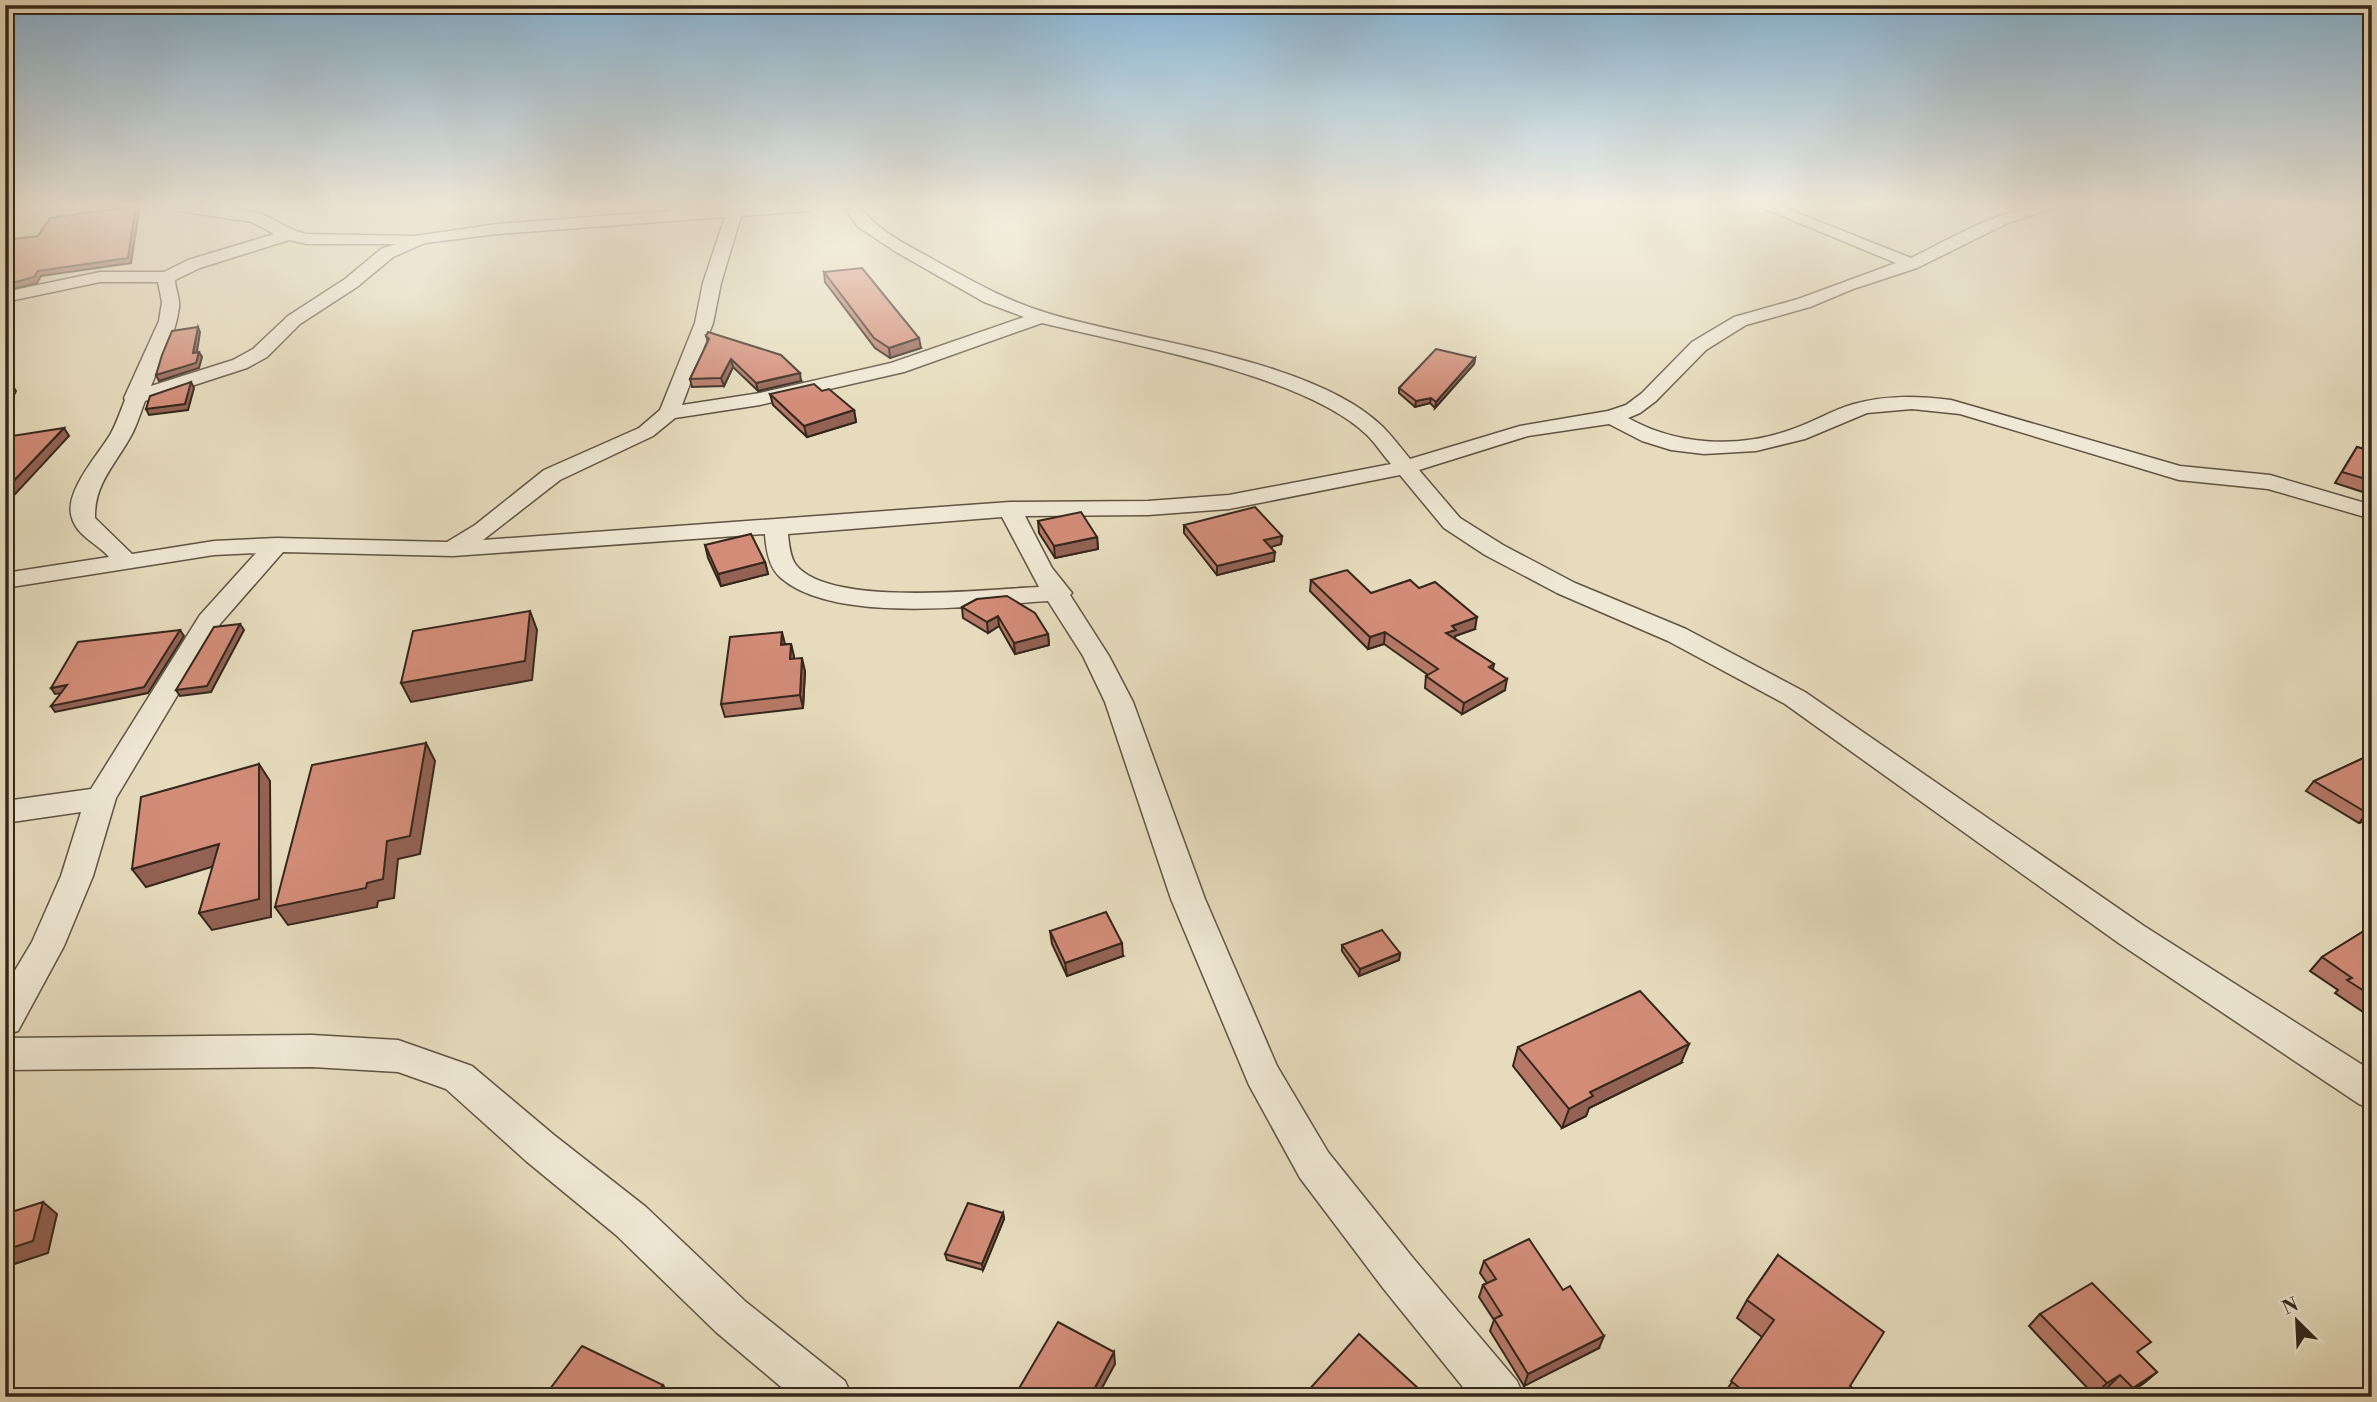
<svg xmlns="http://www.w3.org/2000/svg" width="2377" height="1402" font-family="'Libre Bodoni',serif">
<rect width="100%" height="100%" fill="#e6dcbd"/>
<filter id="stains"><feTurbulence type="fractalNoise" baseFrequency=".00286" numOctaves="4"/><feColorMatrix values="0 0 0 0 .2 0 0 0 0 .09 0 0 0 0 .02 0 0 0 .5 -.17"/></filter>
<radialGradient id="worn" r=".72"><stop offset=".6" stop-color="#630" stop-opacity="0"/><stop offset="1" stop-color="#630" stop-opacity=".3"/></radialGradient>
<g fill="none" stroke-linecap="round" stroke-linejoin="round">
<g stroke="#615444" stroke-width="3">
<g id="minor">
<path d="M 171,206 C 200,206 233,205 261,214 C 277,220 290,231 307,234 L 415,236 L 497,224 L 735,206 L 816,206 L 808,211 L 741,216 L 721,283 L 713,323 L 682,405 L 760,393 L 891,363 L 1024,317 L 984,302 L 896,252 L 857,226 L 844,206 L 860,206 C 877,232 910,246 936,261 C 972,281 1007,301 1047,313 C 1141,342 1311,358 1382,426 C 1392,436 1401,448 1410,459 L 1520,426 L 1608,411 L 1626,405 L 1642,393 L 1692,342 L 1734,317 L 1798,299 L 1896,263 L 1758,206 L 1780,206 L 1911,258 C 1956,236 2002,206 2054,206 L 2051,209 L 2010,222 L 1917,268 L 1853,289 L 1810,307 L 1746,325 L 1706,350 L 1656,401 L 1640,413 L 1628,418 C 1676,445 1737,449 1790,430 C 1812,423 1832,410 1854,404 C 1886,395 1918,396 1951,400 L 2180,466 L 2270,475 L 2372,505 L 2372,519 L 2268,489 L 2179,480 L 1960,414 L 1912,409 L 1867,413 L 1805,439 L 1756,451 L 1704,454 L 1671,450 L 1642,441 L 1609,424 L 1528,436 L 1419,470 L 1460,518 L 1503,545 L 1575,583 L 1686,629 L 1805,692 L 2144,926 L 2372,1071 L 2372,1109 L 2359,1104 L 2120,944 L 1785,704 L 1668,641 L 1557,593 L 1485,555 L 1444,528 L 1400,475 L 1229,509 L 1148,515 L 1025,516 L 1052,568 L 1072,593 L 1070,595 L 1109,656 L 1133,702 L 1205,899 L 1277,1066 L 1328,1152 L 1413,1258 L 1517,1381 L 1524,1397 L 1471,1397 L 1383,1288 L 1300,1178 L 1249,1085 L 1171,899 L 1105,702 L 1083,656 L 1048,601 C 981,605 835,625 781,578 C 769,568 766,550 765,534 L 453,556 L 283,552 L 220,624 L 116,798 L 93,876 L 64,946 L 18,1031 L 5,1035 L 5,987 L 32,942 L 61,876 L 81,812 L 5,823 L 5,801 L 91,789 L 200,615 L 256,553 L 214,555 L 5,588 L 5,573 L 109,557 C 98,544 77,536 72,518 C 63,493 98,455 110,435 C 116,425 120,412 125,400 L 124,398 L 159,321 L 162,302 L 158,282 L 100,282 L 5,302 L 5,292 L 100,272 L 164,272 L 188,260 L 274,234 L 252,222 L 179,211 ZM 725,217 L 703,283 L 695,323 L 660,410 L 639,428 L 544,470 L 475,525 L 447,542 L 277,538 L 214,541 L 132,554 L 95,518 C 94,482 118,462 133,432 C 138,422 141,411 145,401 L 247,368 L 267,357 L 300,324 L 357,287 L 393,257 L 425,243 L 497,234 ZM 289,240 L 307,244 L 395,244 L 381,249 L 345,279 L 288,316 L 253,349 L 233,360 L 151,386 C 161,361 176,334 179,307 C 180,297 175,289 175,280 L 200,268 ZM 1042,323 C 1130,345 1304,374 1367,435 C 1376,444 1383,455 1391,464 L 1229,495 L 1148,501 L 1010,502 L 483,540 L 560,480 L 653,436 L 675,418 L 760,405 L 904,372 ZM 1002,517 L 1039,587 C 988,589 830,608 796,565 C 790,557 789,544 788,534 Z"/>
<path d="M 312,1035 L 398,1040 L 472,1066 L 554,1135 L 646,1207 L 746,1302 L 845,1381 L 852,1397 L 793,1397 L 716,1332 L 616,1235 L 526,1161 L 446,1089 L 398,1072 L 312,1067 L 5,1070 L 5,1038 Z"/>
</g>
</g>
<use href="#minor" fill="#efe8d4" fill-rule="evenodd"/>
</g>
<g fill="#b57867" stroke="#35271c" stroke-width="2">
<path d="M 824,272 L 921,348 L 890,358 L 875,348 L 825,282 Z"/>
<path d="M 706,336 L 801,381 L 758,391 L 733,367 L 724,386 L 692,387 L 690,379 L 708,342 Z"/>
<path d="M 1475,358 L 1474,364 L 1435,408 L 1430,403 L 1415,407 L 1399,393 L 1399,388 Z"/>
<path d="M 770,394 L 854,410 L 856,422 L 807,437 L 773,405 Z"/>
<path d="M 2357,447 L 2372,451 L 2372,495 L 2335,483 Z"/>
<path d="M 1038,521 L 1097,537 L 1098,549 L 1055,558 L 1039,533 Z"/>
<path d="M 1184,525 L 1282,536 L 1281,544 L 1270,547 L 1274,561 L 1217,575 L 1184,533 Z"/>
<path d="M 705,545 L 765,562 L 768,574 L 721,586 L 708,558 Z"/>
<path d="M 1311,580 L 1371,593 L 1419,588 L 1475,629 L 1455,636 L 1454,638 L 1494,664 L 1493,669 L 1505,690 L 1462,714 L 1425,688 L 1426,676 L 1428,675 L 1384,644 L 1368,649 L 1310,591 Z"/>
<path d="M 977,599 L 1048,634 L 1049,645 L 1015,654 L 999,626 L 988,633 L 963,618 L 962,607 Z"/>
<path d="M 785,644 L 791,644 L 794,659 L 805,671 L 803,708 L 725,717 L 721,704 Z"/>
<path d="M 2372,754 L 2372,817 L 2359,823 L 2306,791 L 2314,781 Z"/>
<path d="M 2372,926 L 2372,1018 L 2335,993 L 2338,990 L 2310,971 L 2322,957 Z"/>
<path d="M 1050,931 L 1123,956 L 1067,976 L 1052,944 Z"/>
<path d="M 1342,945 L 1400,953 L 1399,960 L 1359,976 L 1342,951 Z"/>
<path d="M 1518,1047 L 1681,1063 L 1589,1108 L 1586,1116 L 1562,1128 L 1513,1066 Z"/>
<path d="M 1003,1213 L 1004,1219 L 983,1270 L 947,1260 L 945,1254 Z"/>
<path d="M 1778,1255 L 1850,1386 L 1863,1397 L 1722,1397 L 1762,1337 L 1737,1318 L 1747,1300 Z"/>
<path d="M 1484,1261 L 1599,1348 L 1524,1386 L 1490,1331 L 1494,1320 L 1479,1297 L 1483,1285 L 1487,1283 L 1480,1273 Z"/>
<path d="M 2040,1314 L 2139,1354 L 2157,1372 L 2144,1383 L 2124,1397 L 2117,1397 L 2108,1387 L 2094,1395 L 2029,1326 Z"/>
</g>
<g fill="#936254" stroke="#35271c" stroke-width="2">
<path d="M 136,206 L 139,211 L 131,263 L 41,276 L 37,283 L 5,291 L 5,285 L 38,271 Z"/>
<path d="M 198,327 L 200,332 L 196,358 L 193,353 Z"/>
<path d="M 919,338 L 921,348 L 890,358 L 889,348 Z"/>
<path d="M 199,352 L 202,357 L 199,368 L 159,381 L 156,375 Z"/>
<path d="M 1475,358 L 1474,364 L 1435,408 L 1436,402 Z"/>
<path d="M 731,359 L 733,367 L 724,386 L 721,378 Z"/>
<path d="M 800,373 L 801,381 L 758,391 L 756,383 Z"/>
<path d="M 191,382 L 194,388 L 188,410 L 149,415 L 146,409 Z"/>
<path d="M 11,383 L 16,391 L 5,413 L 5,394 Z"/>
<path d="M 1431,398 L 1430,403 L 1415,407 L 1416,401 Z"/>
<path d="M 854,410 L 856,422 L 807,437 L 804,426 Z"/>
<path d="M 64,428 L 69,436 L 5,505 L 5,490 Z"/>
<path d="M 1282,536 L 1281,544 L 1264,549 L 1264,540 Z"/>
<path d="M 1097,537 L 1098,549 L 1055,558 L 1054,546 Z"/>
<path d="M 1275,552 L 1274,561 L 1217,575 L 1217,566 Z"/>
<path d="M 765,562 L 768,574 L 721,586 L 718,574 Z"/>
<path d="M 530,611 L 537,630 L 532,680 L 411,702 L 401,683 Z"/>
<path d="M 998,616 L 999,626 L 988,633 L 987,622 Z"/>
<path d="M 1477,617 L 1475,629 L 1455,636 L 1454,641 L 1446,633 L 1452,626 Z"/>
<path d="M 240,624 L 244,630 L 211,692 L 180,696 L 176,690 Z"/>
<path d="M 180,630 L 184,636 L 148,693 L 55,712 L 51,706 Z"/>
<path d="M 782,632 L 785,644 L 781,645 Z"/>
<path d="M 1385,632 L 1384,644 L 1368,649 L 1370,637 Z"/>
<path d="M 1048,634 L 1049,645 L 1015,654 L 1014,643 Z"/>
<path d="M 7,638 L 12,644 L 5,654 L 5,641 Z"/>
<path d="M 791,644 L 794,656 L 793,672 L 790,659 Z"/>
<path d="M 802,658 L 805,671 L 803,708 L 800,695 Z"/>
<path d="M 1507,679 L 1505,690 L 1462,714 L 1464,703 Z"/>
<path d="M 67,685 L 72,692 L 55,694 L 51,688 Z"/>
<path d="M 426,743 L 435,761 L 420,854 L 398,859 L 394,898 L 378,901 L 377,907 L 288,925 L 275,907 L 387,841 Z"/>
<path d="M 259,764 L 270,781 L 271,917 L 212,930 L 199,913 Z"/>
<path d="M 2372,811 L 2372,817 L 2359,823 L 2367,813 Z"/>
<path d="M 219,844 L 231,861 L 146,887 L 132,869 Z"/>
<path d="M 1122,943 L 1123,956 L 1067,976 L 1065,963 Z"/>
<path d="M 1400,953 L 1399,960 L 1359,976 L 1360,969 Z"/>
<path d="M 1689,1044 L 1681,1063 L 1589,1108 L 1586,1116 L 1562,1128 L 1569,1109 L 1590,1092 Z"/>
<path d="M 43,1202 L 57,1214 L 48,1253 L 5,1267 L 5,1250 Z"/>
<path d="M 1003,1213 L 1004,1219 L 983,1270 L 982,1264 Z"/>
<path d="M 1604,1336 L 1599,1348 L 1524,1386 L 1528,1374 Z"/>
<path d="M 1114,1352 L 1115,1364 L 1097,1397 L 1090,1397 Z"/>
<path d="M 2157,1372 L 2144,1383 L 2123,1397 L 2133,1388 Z"/>
<path d="M 2120,1375 L 2108,1387 L 2094,1395 L 2107,1383 Z"/>
<path d="M 663,1385 L 669,1395 L 668,1397 L 654,1397 Z"/>
</g>
<g fill="#d28c78" stroke="#35271c" stroke-width="2">
<path d="M 136,206 L 128,258 L 38,271 L 34,277 L 5,285 L 5,240 L 38,236 L 50,218 Z"/>
<path d="M 862,268 L 919,338 L 889,348 L 874,338 L 824,272 Z"/>
<path d="M 198,327 L 193,353 L 199,352 L 196,363 L 156,375 L 162,355 L 172,331 Z"/>
<path d="M 708,332 L 781,355 L 800,373 L 756,383 L 731,359 L 721,378 L 690,379 L 709,339 L 706,336 Z"/>
<path d="M 1436,349 L 1475,358 L 1436,402 L 1431,398 L 1416,401 L 1399,388 Z"/>
<path d="M 191,382 L 185,404 L 146,409 L 150,396 Z"/>
<path d="M 11,383 L 5,394 L 5,384 Z"/>
<path d="M 814,384 L 822,391 L 829,389 L 854,410 L 804,426 L 770,394 Z"/>
<path d="M 64,428 L 5,490 L 5,437 Z"/>
<path d="M 2357,447 L 2372,451 L 2372,481 L 2342,472 Z"/>
<path d="M 1255,507 L 1282,536 L 1264,540 L 1275,552 L 1217,566 L 1184,525 Z"/>
<path d="M 1081,512 L 1097,537 L 1054,546 L 1038,521 Z"/>
<path d="M 751,534 L 765,562 L 718,574 L 705,545 Z"/>
<path d="M 1347,570 L 1371,593 L 1410,580 L 1419,588 L 1435,582 L 1477,617 L 1452,626 L 1456,630 L 1446,633 L 1494,664 L 1489,667 L 1507,679 L 1464,703 L 1426,676 L 1438,669 L 1385,632 L 1370,637 L 1311,580 Z"/>
<path d="M 1007,596 L 1035,613 L 1048,634 L 1014,643 L 998,616 L 987,622 L 962,607 L 977,599 Z"/>
<path d="M 530,611 L 525,661 L 401,683 L 413,631 Z"/>
<path d="M 240,624 L 207,686 L 176,690 L 214,627 Z"/>
<path d="M 180,630 L 144,687 L 51,706 L 67,685 L 51,688 L 78,642 Z"/>
<path d="M 782,632 L 781,645 L 791,644 L 790,659 L 802,658 L 800,695 L 721,704 L 730,637 Z"/>
<path d="M 426,743 L 410,836 L 387,841 L 383,879 L 367,883 L 366,888 L 275,907 L 312,765 Z"/>
<path d="M 2372,754 L 2372,811 L 2367,813 L 2314,781 Z"/>
<path d="M 259,764 L 259,899 L 199,913 L 219,844 L 132,869 L 141,797 Z"/>
<path d="M 1106,912 L 1122,943 L 1065,963 L 1050,931 Z"/>
<path d="M 2372,926 L 2372,996 L 2347,980 L 2352,978 L 2322,957 Z"/>
<path d="M 1382,930 L 1400,953 L 1360,969 L 1342,945 Z"/>
<path d="M 1640,991 L 1689,1044 L 1590,1092 L 1593,1096 L 1569,1109 L 1518,1047 Z"/>
<path d="M 43,1202 L 33,1241 L 5,1250 L 5,1214 Z"/>
<path d="M 968,1203 L 1003,1213 L 982,1264 L 945,1254 Z"/>
<path d="M 1529,1239 L 1563,1290 L 1570,1286 L 1604,1336 L 1528,1374 L 1494,1319 L 1502,1315 L 1483,1285 L 1496,1279 L 1484,1261 Z"/>
<path d="M 1778,1255 L 1884,1332 L 1850,1386 L 1863,1397 L 1751,1397 L 1731,1381 L 1774,1320 L 1747,1300 Z"/>
<path d="M 2092,1283 L 2151,1342 L 2137,1352 L 2157,1372 L 2133,1388 L 2120,1375 L 2107,1383 L 2040,1314 Z"/>
<path d="M 1058,1322 L 1114,1352 L 1090,1397 L 1014,1397 Z"/>
<path d="M 1359,1334 L 1420,1390 L 1415,1397 L 1309,1397 L 1306,1393 Z"/>
<path d="M 582,1346 L 663,1385 L 654,1397 L 544,1397 Z"/>
</g>
<linearGradient id="sky" x2="0" y2="1"><stop stop-color="#89b6d6"/><stop offset="0.51" stop-color="#f4efe1"/><stop offset="1" stop-color="#f4efe1" stop-opacity="0"/></linearGradient>
<rect width="2377" height="402" fill="url(#sky)"/>
<rect width="2377" height="1402" fill="none" stroke="#e6dcbd" stroke-width="28"/>
<rect x="7" y="7" width="2363" height="1388" fill="none" stroke="#35271c" stroke-width="3.5"/>
<rect x="14" y="14" width="2349" height="1374" fill="none" stroke="#35271c" stroke-width="2"/>
<g transform="translate(2297 1321) rotate(336)" stroke="#efe8d4" stroke-width="5" paint-order="stroke">
<path d="M0-5L12 26L0 18L-12 26Z" fill="#35271c"/>
<text y="-10" font-size="19" font-weight="bold" text-anchor="middle" fill="#35271c">N</text>
</g>
<rect width="100%" height="100%" filter="url(#stains)"/>
<rect width="100%" height="100%" fill="url(#worn)"/>
</svg>
